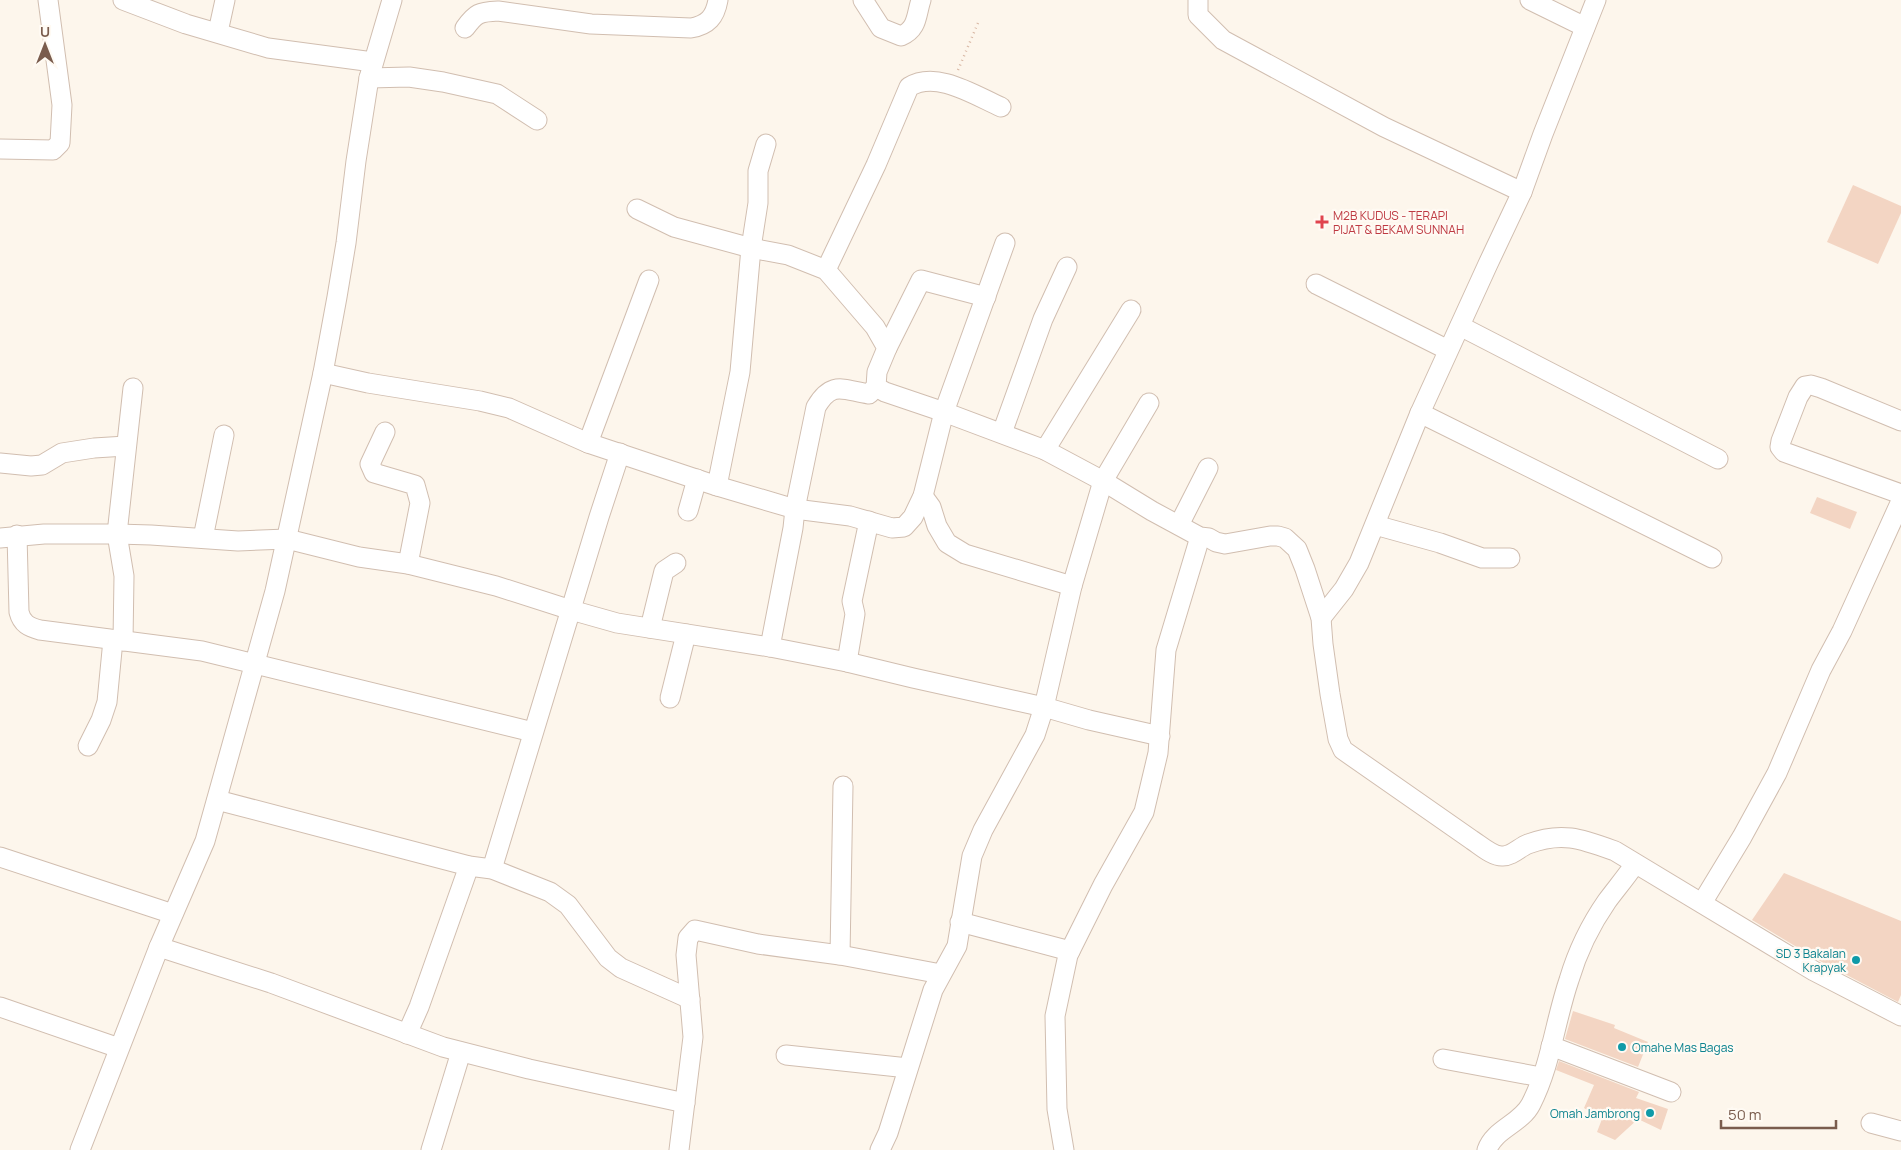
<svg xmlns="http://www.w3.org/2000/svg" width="1901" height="1150" font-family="Manrope,sans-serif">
<rect width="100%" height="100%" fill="#fdf6ec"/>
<g fill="#f3d5c3">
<path d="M 1853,185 L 1901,206 L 1901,213 L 1878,264 L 1827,242 Z"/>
<path d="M 1817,497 L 1857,512 L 1850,529 L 1810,513 Z"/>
<path d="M 1784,873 L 1901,921 L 1901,995 L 1898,1002 L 1820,961 L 1752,920 Z"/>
<path d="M 1573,1011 L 1615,1025 L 1614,1028 L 1648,1042 L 1638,1067 L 1565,1039 Z"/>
<path d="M 1559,1061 L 1639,1092 L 1636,1098 L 1668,1109 L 1661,1130 L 1638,1119 L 1615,1140 L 1597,1132 L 1602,1119 L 1584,1108 L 1594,1085 L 1556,1070 Z"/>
</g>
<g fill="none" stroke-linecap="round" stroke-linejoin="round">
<g stroke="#d1beb0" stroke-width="21">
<g id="minor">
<path d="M 123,0 L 186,24 L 268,48 L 373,62"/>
<path d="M 863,0 L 881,28 L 901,36 C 918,29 916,15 921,0"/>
<path d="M 1198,0 L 1198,15 L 1223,40 L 1384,127 L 1522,192"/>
<path d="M 1530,0 L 1585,27"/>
<path d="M 465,28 C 476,13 479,12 498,11 L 591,24 L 691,28 C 708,25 715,17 718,0"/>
<path d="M 218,32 L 225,0"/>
<path d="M 369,78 L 409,77 L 443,82 L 497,94 L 537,120"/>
<path d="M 0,149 L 53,150 L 60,143 L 62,105 L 48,0"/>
<path d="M 637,209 L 674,227 L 751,248 L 788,255 L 826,270 L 875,327 L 887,348 L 877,372 L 876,387 L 885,392 L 944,412 L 1045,450 L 1103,481 L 1152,511 L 1200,537 L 1209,538 L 1216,542 L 1225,544 L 1270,536 L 1278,536 L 1285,538 L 1297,549 L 1305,569 L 1321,618 L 1323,644 L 1330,694 L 1338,739 L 1343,750 L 1472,840 C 1480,845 1493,857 1503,856 C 1512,856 1520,847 1528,844 C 1562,831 1582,839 1615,851 L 1814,971 L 1901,1016"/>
<path d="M 826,270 L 876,165 L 909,87 C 936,70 974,95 1001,107"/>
<path d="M 1316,284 L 1448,350"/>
<path d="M 1460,326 L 1718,459"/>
<path d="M 887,348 L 921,280 L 986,297"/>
<path d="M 323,373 L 368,383 L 480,401 L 509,408 L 588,443 L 717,486 L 795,509 L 850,516 L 892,528 L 904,527 L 913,517 L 923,496 L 944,412 L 1005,243"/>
<path d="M 1420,413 L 1712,558"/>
<path d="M 1901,421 L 1821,388 L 1811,385 L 1805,386 L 1798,397 L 1781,441 L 1780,447 L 1784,452 L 1901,494"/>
<path d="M 385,432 L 370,464 L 374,473 L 415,485 L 420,503 L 408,564"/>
<path d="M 1002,433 L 1043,319 L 1067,267"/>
<path d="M 588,443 L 649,280"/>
<path d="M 1045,450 L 1131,310"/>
<path d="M 0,463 L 31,466 L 42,465 L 62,453 L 94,448 L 126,446"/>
<path d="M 717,486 L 740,372 L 751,248 L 758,203 L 758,171 L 766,144"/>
<path d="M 923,496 L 931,507 L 937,526 L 947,543 L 965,554 L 1072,586"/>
<path d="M 688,511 L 697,479"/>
<path d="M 1179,525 L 1208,468"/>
<path d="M 1375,525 L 1440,543 L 1482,558 L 1510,558"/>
<path d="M 17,535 L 19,612 C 22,624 29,627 40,630 L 202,651 L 533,732"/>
<path d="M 0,538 L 44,534 L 117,534 L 151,535 L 238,541 L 287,539 L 359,557 L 408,564 L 496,586 L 571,610 L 617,623 L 770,647 L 847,662 L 913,678 L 1044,707 L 1089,720 L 1160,736"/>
<path d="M 203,538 L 224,435"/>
<path d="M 1321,618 L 1344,589 L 1359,563 L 1420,413 L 1488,264 L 1522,192 L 1543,134 L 1596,0"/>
<path d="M 650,628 L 664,571 L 676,563"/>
<path d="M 123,641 L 124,576 L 117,534 L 133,388"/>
<path d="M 770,647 L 793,528 L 795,509 L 816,407 C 832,380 843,390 869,394 L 876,387"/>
<path d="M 847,662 L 855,614 L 852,601 L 869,521"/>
<path d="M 670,698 L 686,634"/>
<path d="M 88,746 L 101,720 L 107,702 L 113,640"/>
<path d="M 217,800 L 469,866 L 492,869 L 550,892 L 568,905 L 608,958 L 621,968 L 690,999"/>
<path d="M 0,857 L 173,914"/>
<path d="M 492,869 L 599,517 L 620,453"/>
<path d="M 1702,903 L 1742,837 L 1777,773 L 1821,670 L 1842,631 L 1901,501"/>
<path d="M 960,922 L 1070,951"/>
<path d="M 159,947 L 271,983 L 443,1047 L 529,1069 L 685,1103"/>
<path d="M 840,955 L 843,786"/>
<path d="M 0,1007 L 119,1048"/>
<path d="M 407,1034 L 419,1007 L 469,866"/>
<path d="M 1551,1046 L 1671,1092"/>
<path d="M 786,1055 L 908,1068"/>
<path d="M 1443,1059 L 1541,1077"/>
<path d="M 1871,1123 L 1901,1131"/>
<path d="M 80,1150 L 159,947 L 205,841 L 275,591 L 323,373 L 337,297 L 346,243 L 356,161 L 369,78 L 392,0"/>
<path d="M 431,1150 L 461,1052"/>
<path d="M 679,1150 L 693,1037 L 686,955 L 688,938 L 695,930 L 758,944 L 840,955 L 941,974"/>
<path d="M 880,1150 L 888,1133 L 933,990 L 957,946 L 972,856 L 983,830 L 1035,735 L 1044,707 L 1072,586 L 1103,481 L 1149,403"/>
<path d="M 1064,1150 L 1057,1109 L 1055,1016 L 1068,955 L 1103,885 L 1144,812 L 1158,753 L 1166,650 L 1200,537"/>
<path d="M 1487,1150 C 1494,1129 1521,1124 1531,1104 C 1551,1065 1555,1021 1569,980 C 1577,953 1591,924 1607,901 C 1616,889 1626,877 1635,864"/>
</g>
</g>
<path stroke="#d9b8a5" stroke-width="2.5" stroke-dasharray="1 4" stroke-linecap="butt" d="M 958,70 L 978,23"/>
<use href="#minor" stroke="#fff" stroke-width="19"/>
</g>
<path fill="#e0444e" stroke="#fffaf3" stroke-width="2" d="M1319.5 214.5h5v5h5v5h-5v5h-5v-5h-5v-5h5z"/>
<g fill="#0f9aa8" stroke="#fffaf3" stroke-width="2">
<circle cx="1856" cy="960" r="5"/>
<circle cx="1622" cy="1047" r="5"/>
<circle cx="1650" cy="1113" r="5"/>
</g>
<g text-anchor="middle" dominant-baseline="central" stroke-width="4.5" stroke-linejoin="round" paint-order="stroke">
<g font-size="12" fill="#be3a42" stroke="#fffaf3" text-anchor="start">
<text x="1333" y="215">M2B KUDUS - TERAPI<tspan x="1333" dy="14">PIJAT &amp; BEKAM SUNNAH</tspan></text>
</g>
<g font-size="12" fill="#0d838f" stroke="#fffaf3" text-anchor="end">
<text x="1846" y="953">SD 3 Bakalan<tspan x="1846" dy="14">Krapyak</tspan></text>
<text x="1632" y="1047" text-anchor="start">Omahe Mas Bagas</text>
<text x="1640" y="1113">Omah Jambrong</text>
</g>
</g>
<g transform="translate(45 45)" stroke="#fffaf3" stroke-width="4" paint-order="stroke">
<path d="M0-4L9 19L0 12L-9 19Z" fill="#7a5c4d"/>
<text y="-8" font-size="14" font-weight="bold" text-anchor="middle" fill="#7a5c4d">U</text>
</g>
<path d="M1721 1120v8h115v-8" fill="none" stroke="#7a5c4d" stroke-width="2.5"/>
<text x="1728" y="1120" font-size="15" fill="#7a5c4d" stroke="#fffaf3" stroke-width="4" paint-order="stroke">50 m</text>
</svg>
